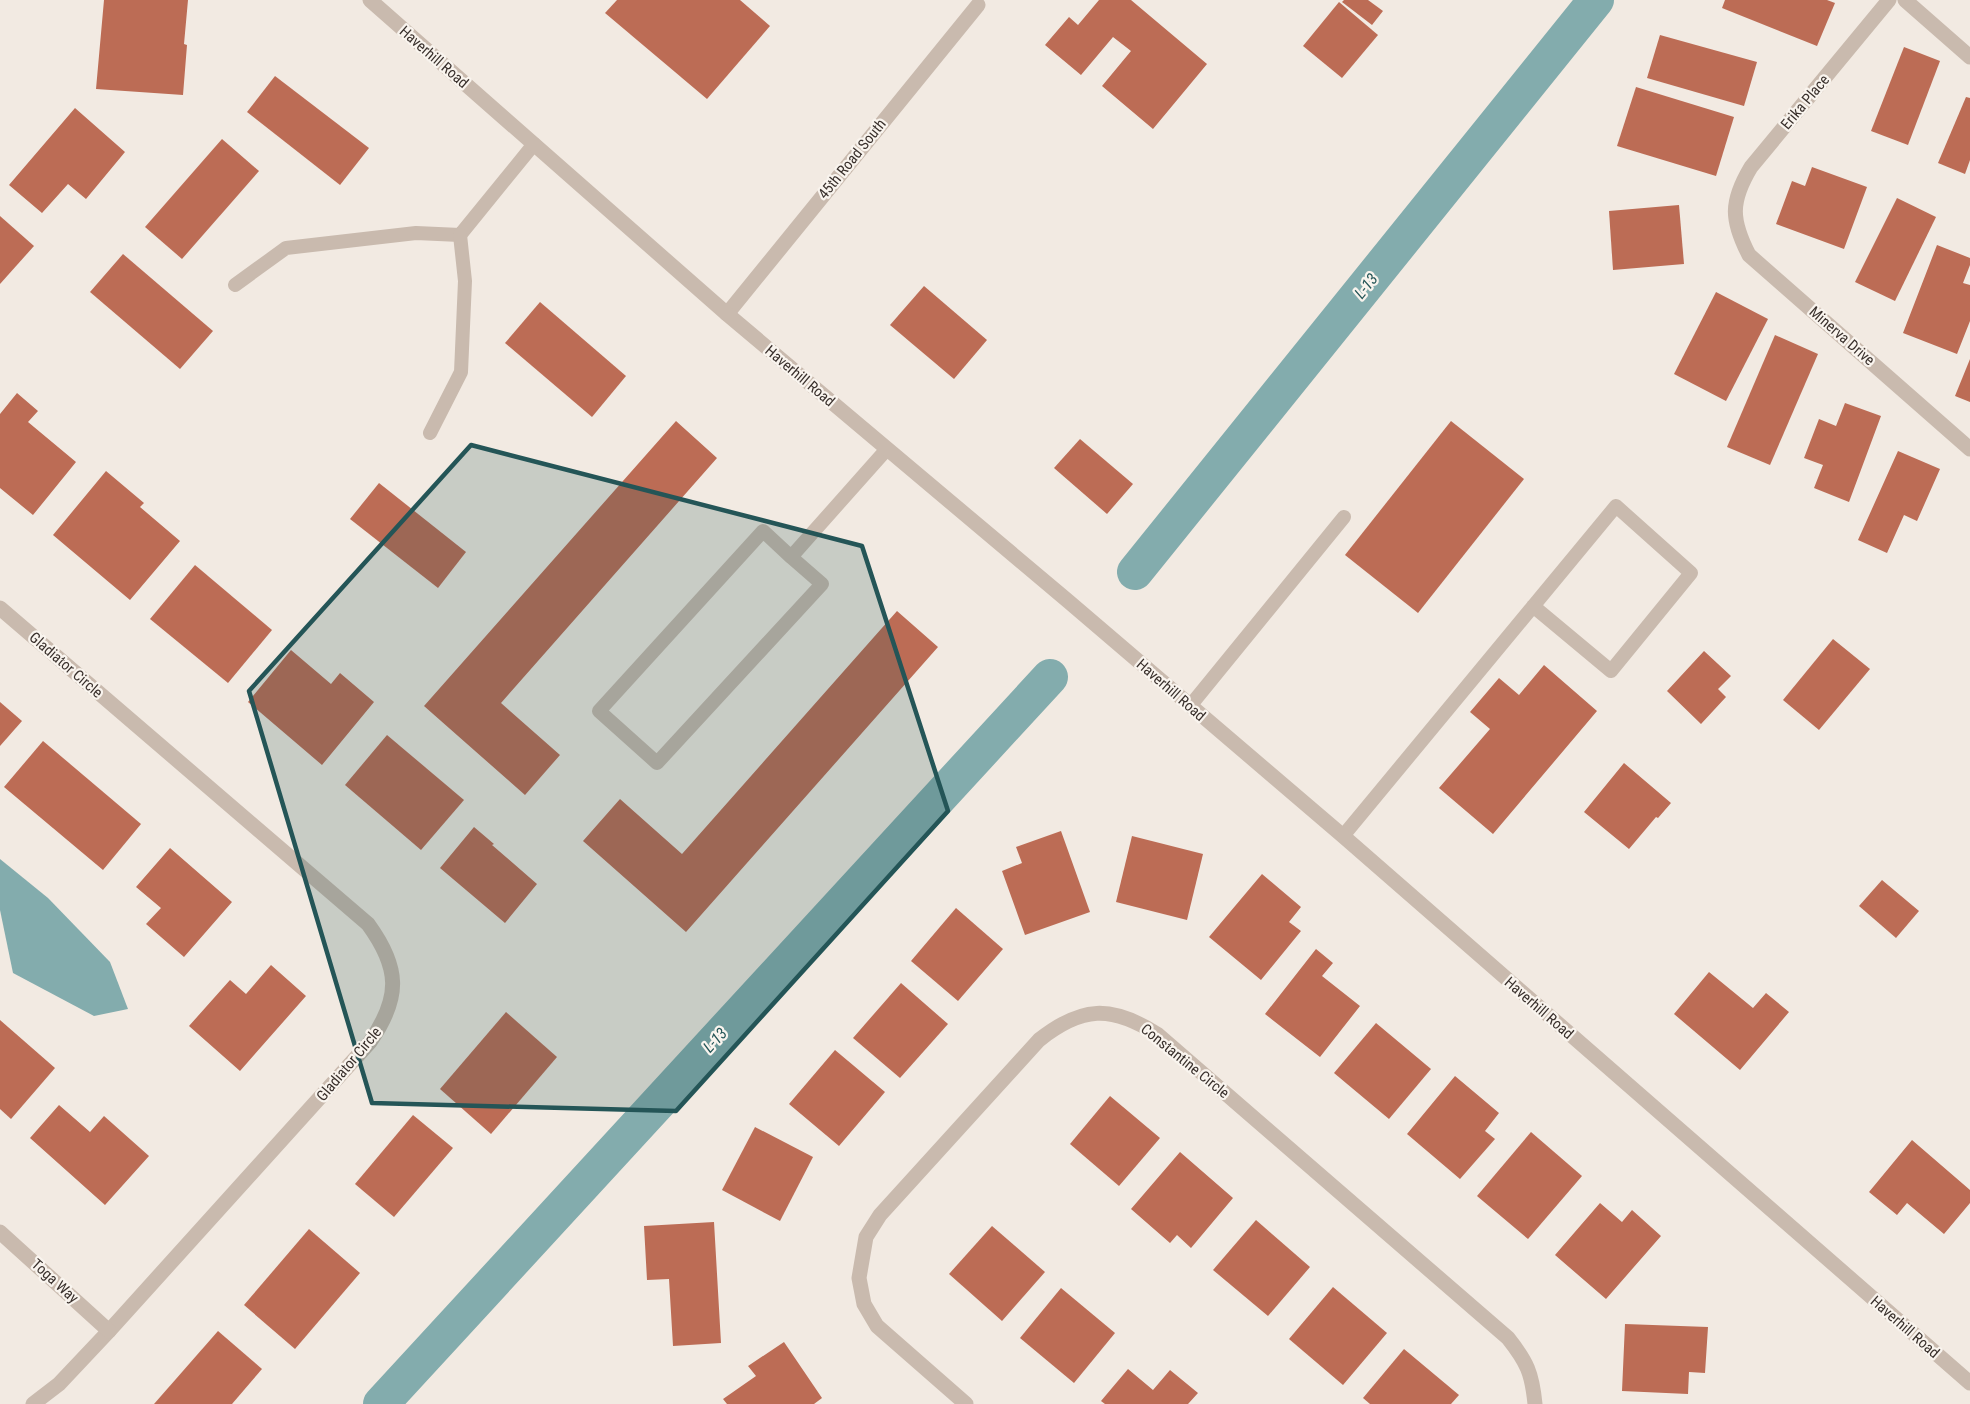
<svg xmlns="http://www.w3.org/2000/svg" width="1970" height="1404" font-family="'Roboto Condensed',sans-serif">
<rect width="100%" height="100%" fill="#f2eae2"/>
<path fill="#83acad" d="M 0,859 L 48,898 L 110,962 L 128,1009 L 94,1016 L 13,973 L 0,910 Z"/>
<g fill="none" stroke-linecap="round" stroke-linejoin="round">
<g stroke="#83acad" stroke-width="36">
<path d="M 1135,572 L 1596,0"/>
<path d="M 381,1404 L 1050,677"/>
</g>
</g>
<g fill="#bc6c55">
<path d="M 104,0 L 188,0 L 184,44 L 187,45 L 183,95 L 96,89 Z"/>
<path d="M 617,0 L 740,0 L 770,26 L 707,99 L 605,13 Z"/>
<path d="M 1099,0 L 1131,0 L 1207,64 L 1153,129 L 1102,86 L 1131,51 L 1113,37 L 1081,75 L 1045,45 L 1069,17 L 1078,25 Z"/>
<path d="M 1344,0 L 1368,0 L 1383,11 L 1372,25 L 1342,2 Z"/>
<path d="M 1725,0 L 1827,0 L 1835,3 L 1817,46 L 1722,8 Z"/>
<path d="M 1339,2 L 1378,35 L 1342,78 L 1303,46 Z"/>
<path d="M 1660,35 L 1757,62 L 1744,106 L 1647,78 Z"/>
<path d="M 1904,47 L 1940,61 L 1908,145 L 1871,131 Z"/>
<path d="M 275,76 L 369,148 L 340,185 L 247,112 Z"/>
<path d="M 1636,87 L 1734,117 L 1716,176 L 1617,146 Z"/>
<path d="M 1966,97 L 1970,98 L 1970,160 L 1965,174 L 1938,163 Z"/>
<path d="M 75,108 L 125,152 L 86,199 L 68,184 L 42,213 L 9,185 Z"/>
<path d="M 222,139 L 259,171 L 182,259 L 145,227 Z"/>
<path d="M 1812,167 L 1867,187 L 1844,249 L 1776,224 L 1792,181 L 1805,186 Z"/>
<path d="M 1897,198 L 1936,217 L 1895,301 L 1855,282 Z"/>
<path d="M 1679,205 L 1684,264 L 1613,270 L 1609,211 Z"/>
<path d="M 0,216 L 34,246 L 0,284 Z"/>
<path d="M 1937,245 L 1970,258 L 1970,265 L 1963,283 L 1970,285 L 1970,321 L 1957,354 L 1903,333 Z"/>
<path d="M 123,254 L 213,331 L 180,369 L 90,292 Z"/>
<path d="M 924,286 L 987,340 L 954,379 L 890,325 Z"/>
<path d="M 1716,292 L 1768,319 L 1726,401 L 1674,374 Z"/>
<path d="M 540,302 L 626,376 L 592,417 L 505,343 Z"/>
<path d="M 1775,335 L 1818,354 L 1770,465 L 1727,447 Z"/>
<path d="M 1970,359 L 1970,402 L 1955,396 Z"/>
<path d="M 17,393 L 38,411 L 28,422 L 76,462 L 33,515 L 0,488 L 0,414 Z"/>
<path d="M 1845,403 L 1881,416 L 1849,502 L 1814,488 L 1823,465 L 1804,458 L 1819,419 L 1836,426 Z"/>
<path d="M 676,421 L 717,458 L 501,703 L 560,755 L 525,795 L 424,706 Z"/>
<path d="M 1451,421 L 1524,479 L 1418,613 L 1345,555 Z"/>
<path d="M 1080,439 L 1133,484 L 1107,514 L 1054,468 Z"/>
<path d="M 1898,451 L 1940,469 L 1917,521 L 1904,515 L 1887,553 L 1858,540 Z"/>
<path d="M 106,471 L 144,503 L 140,507 L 180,541 L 130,600 L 53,535 Z"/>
<path d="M 379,483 L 466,552 L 438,588 L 350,519 Z"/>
<path d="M 195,565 L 272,630 L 228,683 L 150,619 Z"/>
<path d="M 897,611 L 938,647 L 686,932 L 583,841 L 620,799 L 682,854 Z"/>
<path d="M 1833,639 L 1870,669 L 1819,730 L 1783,700 Z"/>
<path d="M 291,650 L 331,684 L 340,673 L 374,702 L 322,765 L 248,702 Z"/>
<path d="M 1704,651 L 1731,676 L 1718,689 L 1726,697 L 1701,724 L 1667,691 Z"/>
<path d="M 1544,665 L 1597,711 L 1493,834 L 1439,788 L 1490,729 L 1470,712 L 1499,678 L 1519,695 Z"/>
<path d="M 0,702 L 22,721 L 0,746 Z"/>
<path d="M 387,735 L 464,800 L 421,850 L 345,785 Z"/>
<path d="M 43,741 L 141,824 L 103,870 L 4,787 Z"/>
<path d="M 1624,763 L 1671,803 L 1658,818 L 1656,817 L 1629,849 L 1584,812 Z"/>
<path d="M 474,827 L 494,844 L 492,845 L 537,884 L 505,923 L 440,868 Z"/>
<path d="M 1061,831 L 1090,912 L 1025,935 L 1002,871 L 1022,863 L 1016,847 Z"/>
<path d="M 1132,836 L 1203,854 L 1187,920 L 1116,902 Z"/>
<path d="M 170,848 L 232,902 L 184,957 L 146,924 L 161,908 L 136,887 Z"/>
<path d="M 1262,874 L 1301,907 L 1289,922 L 1301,931 L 1261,980 L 1209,937 Z"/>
<path d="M 1882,880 L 1919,911 L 1896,938 L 1859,906 Z"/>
<path d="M 956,908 L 1003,949 L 958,1001 L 911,961 Z"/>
<path d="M 1316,949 L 1333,963 L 1322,976 L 1360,1006 L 1320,1057 L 1265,1014 Z"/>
<path d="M 271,965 L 306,996 L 240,1071 L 189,1026 L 230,980 L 246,994 Z"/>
<path d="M 1709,972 L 1753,1008 L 1766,993 L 1789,1012 L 1740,1070 L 1674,1014 Z"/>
<path d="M 901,983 L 948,1024 L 900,1078 L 853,1038 Z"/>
<path d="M 506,1012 L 557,1057 L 491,1134 L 440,1089 Z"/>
<path d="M 0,1020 L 55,1068 L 11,1119 L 0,1109 Z"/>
<path d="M 1376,1023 L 1431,1069 L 1389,1119 L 1334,1073 Z"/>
<path d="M 835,1050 L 885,1092 L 839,1146 L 789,1104 Z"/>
<path d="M 1455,1076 L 1499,1113 L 1485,1131 L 1495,1139 L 1460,1179 L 1407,1134 Z"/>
<path d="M 1110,1096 L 1160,1138 L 1119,1186 L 1070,1144 Z"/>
<path d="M 59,1105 L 90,1132 L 104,1116 L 149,1156 L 105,1205 L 30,1138 Z"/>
<path d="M 413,1115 L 453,1148 L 394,1217 L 355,1184 Z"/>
<path d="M 755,1127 L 813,1157 L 780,1221 L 722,1190 Z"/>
<path d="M 1531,1132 L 1582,1176 L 1528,1239 L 1477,1196 Z"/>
<path d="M 1912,1140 L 1970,1190 L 1970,1203 L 1944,1234 L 1907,1203 L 1897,1215 L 1869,1192 Z"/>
<path d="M 1180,1152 L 1233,1198 L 1191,1248 L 1177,1235 L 1170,1243 L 1131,1209 Z"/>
<path d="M 1600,1203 L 1622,1222 L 1632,1210 L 1661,1236 L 1606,1299 L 1555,1255 Z"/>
<path d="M 1256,1220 L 1310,1267 L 1268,1316 L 1213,1270 Z"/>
<path d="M 714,1222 L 721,1343 L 673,1346 L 669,1279 L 647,1280 L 644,1226 Z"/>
<path d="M 992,1226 L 1045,1272 L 1002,1321 L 949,1274 Z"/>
<path d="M 309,1229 L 360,1273 L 295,1349 L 244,1305 Z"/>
<path d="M 1333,1287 L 1387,1333 L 1343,1385 L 1289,1339 Z"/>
<path d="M 1061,1288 L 1115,1333 L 1074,1383 L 1020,1338 Z"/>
<path d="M 1625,1324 L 1708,1327 L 1705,1373 L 1689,1372 L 1688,1394 L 1622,1391 Z"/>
<path d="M 218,1331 L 262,1369 L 232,1404 L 154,1404 Z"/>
<path d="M 784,1342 L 822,1398 L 814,1404 L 727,1404 L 723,1399 L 756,1376 L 748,1366 Z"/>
<path d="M 1404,1349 L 1459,1395 L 1451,1404 L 1370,1404 L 1363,1398 Z"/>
<path d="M 1128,1369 L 1153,1390 L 1170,1370 L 1198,1393 L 1188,1404 L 1105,1404 L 1101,1401 Z"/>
</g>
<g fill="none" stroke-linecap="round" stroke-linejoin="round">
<g stroke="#c9baae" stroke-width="14">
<path d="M 235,285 L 286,248 L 416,233 L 460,235 L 534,144"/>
<path d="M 430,433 L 461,372 L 465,281 L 460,235"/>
<path d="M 791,557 L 822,584 L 657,763 L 599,711 L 763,531 L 791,557 L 887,449"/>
<path d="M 1190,706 L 1344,517"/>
<path d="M 1343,836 L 1616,506 L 1691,573 L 1611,671 L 1533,606"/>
</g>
<g stroke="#c9baae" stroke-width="15">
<path d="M 1889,0 L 1751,167 C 1730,202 1731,220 1749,255 L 1970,449"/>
<path d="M 1905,0 L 1970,57"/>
<path d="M 727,314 L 978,5"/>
<path d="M 0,608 L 368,924 C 400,968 401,997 370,1042 L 109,1331 L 59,1384 L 33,1404"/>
<path d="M 0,1232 L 109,1331"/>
<path d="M 966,1404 L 877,1326 L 864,1304 L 859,1278 L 866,1237 L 880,1215 L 1039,1040 C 1082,1006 1111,1005 1157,1034 L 1508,1338 C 1527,1362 1532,1373 1535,1404"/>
</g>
<path stroke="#c9baae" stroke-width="15" d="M 370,0 L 727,314 L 1068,601 L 1343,836 L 1970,1383"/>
</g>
<path fill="#245557" fill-opacity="0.2" stroke="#245557" stroke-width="4.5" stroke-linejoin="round" d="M 471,445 L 862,546 L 948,811 L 676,1111 L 372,1103 L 249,691 Z"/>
<g text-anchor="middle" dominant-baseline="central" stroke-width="4.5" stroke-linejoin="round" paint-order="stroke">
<g font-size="15" fill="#39302c" stroke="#f9f4ee">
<text transform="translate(434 57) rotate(41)">Haverhill Road</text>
<text transform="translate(1805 102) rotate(-50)">Erika Place</text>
<text transform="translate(852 159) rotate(-51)">45th Road South</text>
<text transform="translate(1842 336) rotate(41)">Minerva Drive</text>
<text transform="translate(800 376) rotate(40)">Haverhill Road</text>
<text transform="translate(66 665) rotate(41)">Gladiator Circle</text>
<text transform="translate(1171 690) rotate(41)">Haverhill Road</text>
<text transform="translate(1539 1008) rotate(41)">Haverhill Road</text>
<text transform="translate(1185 1061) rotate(39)">Constantine Circle</text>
<text transform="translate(349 1064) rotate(-50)">Gladiator Circle</text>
<text transform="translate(55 1281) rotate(42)">Toga Way</text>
<text transform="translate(1905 1327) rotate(41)">Haverhill Road</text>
</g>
<g font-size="16" font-style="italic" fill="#245557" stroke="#f9f4ee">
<text transform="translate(1366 286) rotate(-51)">L-13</text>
<text transform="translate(715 1040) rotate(-47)">L-13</text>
</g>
</g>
</svg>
